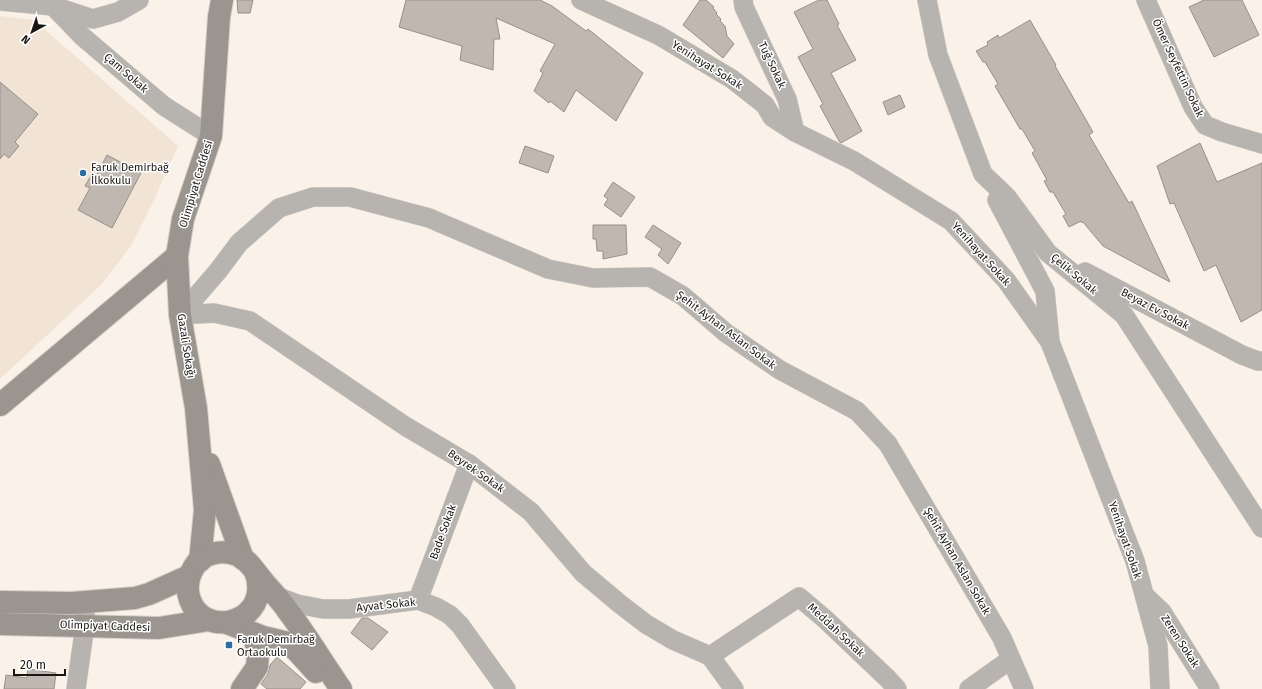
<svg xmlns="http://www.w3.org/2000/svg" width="1262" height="689" font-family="'Fira Sans',sans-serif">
<rect width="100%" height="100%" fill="#faf2e9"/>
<path fill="#f2e4d5" d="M 0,16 L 34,20 L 178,146 L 154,200 L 131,246 L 102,284 L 0,379 Z"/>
<g fill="#c0b8b0" stroke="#989089">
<path d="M 237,0 L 253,0 L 250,13 L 238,13 Z"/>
<path d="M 406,0 L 540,0 L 552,6 L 586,31 L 588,29 L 643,73 L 616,121 L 576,90 L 564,112 L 550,101 L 549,103 L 534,91 L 543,73 L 540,71 L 555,44 L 496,18 L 500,39 L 494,39 L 493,70 L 460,60 L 462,46 L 399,27 Z"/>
<path d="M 700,0 L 706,0 L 714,7 L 713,8 L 717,13 L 716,14 L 721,19 L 720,21 L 725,26 L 727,36 L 734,44 L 723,58 L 683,25 Z"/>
<path d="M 819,0 L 827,0 L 839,24 L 837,25 L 856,60 L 831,73 L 862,131 L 841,143 L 839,141 L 820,106 L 823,104 L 798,57 L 813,49 L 794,12 Z"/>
<path d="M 1204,0 L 1242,0 L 1259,35 L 1214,57 L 1189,7 Z"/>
<path d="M 1030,20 L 1056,65 L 1055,66 L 1093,132 L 1089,135 L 1129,203 L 1132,201 L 1170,282 L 1103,246 L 1083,222 L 1082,223 L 1081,221 L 1069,227 L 1063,216 L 1066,214 L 1053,192 L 1050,192 L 1044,181 L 1047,180 L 1032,153 L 1035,151 L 1022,129 L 1020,129 L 995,86 L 998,84 L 985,62 L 983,62 L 976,51 L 988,45 L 987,42 L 998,35 L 999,38 Z"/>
<path d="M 0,82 L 38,114 L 15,142 L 19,146 L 9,158 L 4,154 L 0,159 Z"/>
<path d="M 900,95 L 905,107 L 888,115 L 883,102 Z"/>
<path d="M 1200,143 L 1217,182 L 1262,163 L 1262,310 L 1241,322 L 1216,265 L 1204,271 L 1174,203 L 1170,204 L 1157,166 Z"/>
<path d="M 525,146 L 554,156 L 548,173 L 519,163 Z"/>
<path d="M 107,155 L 141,173 L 112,228 L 78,210 L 90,188 L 85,186 L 92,174 L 96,176 Z"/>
<path d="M 613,182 L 635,197 L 621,217 L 604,205 L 608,199 L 604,196 Z"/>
<path d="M 593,225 L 626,225 L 627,254 L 603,259 L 603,251 L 597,251 L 596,239 L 593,239 Z"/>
<path d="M 653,225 L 681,243 L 668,264 L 658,255 L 662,249 L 645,237 Z"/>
<path d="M 362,618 L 368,618 L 388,632 L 372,650 L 351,633 Z"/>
<path d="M 277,657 L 306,682 L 300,689 L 267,689 L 261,684 L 268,674 L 270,665 Z"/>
<path d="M 28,669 L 56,673 L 54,689 L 4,689 L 6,675 L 27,678 Z"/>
</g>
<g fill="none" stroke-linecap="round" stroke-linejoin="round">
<g stroke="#d6cfc7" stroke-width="20">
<g id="street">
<path d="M 50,0 L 53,6 L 83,37 L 164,106 L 211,136"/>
<path d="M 581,0 L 658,35 L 732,79 L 765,105 L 772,117 L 795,132 L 854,161 L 951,221 L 1006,280 L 1050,342 L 1135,561 L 1158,646 L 1160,689"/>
<path d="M 743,0 L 744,7 L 787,99 L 795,132"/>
<path d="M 927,0 L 938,55 L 983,174 L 1007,197 L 1048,253 L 1124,315 L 1262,528"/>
<path d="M 1146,0 L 1193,107 L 1205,125 L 1222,132 L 1262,144"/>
<path d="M 0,1 L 53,6 L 93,19 L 118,12 L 139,0"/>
<path d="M 997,200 L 1045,291 L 1050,341"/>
<path d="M 1085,272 L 1242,355 L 1258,361 L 1262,361"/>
<path d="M 180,315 L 218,271 L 239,243 L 279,208 L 313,197 L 350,197 L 429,218 L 548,269 L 593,278 L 650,277 L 683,296 L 726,333 L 780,370 L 857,411 L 888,444 L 1002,638 L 1024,689"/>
<path d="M 180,315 L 214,313 L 250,321 L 405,426 L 469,464 L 531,512 L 583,573 L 620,604 L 646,624 L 673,640 L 710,656 L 734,689"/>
<path d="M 276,596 L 297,604 L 323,609 L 349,609 L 418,600 L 436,607 L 450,615 L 460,625 L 506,689"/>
<path d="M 1145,596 L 1162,612 L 1210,689"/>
<path d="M 418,600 L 469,464"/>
<path d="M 710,656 L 799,597 L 825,619 L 888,679 L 897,689"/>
<path d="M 76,689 L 85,625 L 85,602"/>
<path d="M 969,689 L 1011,659"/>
</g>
</g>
<g stroke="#d6cfc7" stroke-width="24">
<g id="secondary">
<path d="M 0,405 L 177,256"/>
<path d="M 209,464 L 243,559"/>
<path d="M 200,561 L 205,510 L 196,408 L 180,315 L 177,256 L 183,219 L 211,136 L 219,17 L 222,0"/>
<path d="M 255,571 C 256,575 258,579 258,583 C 263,624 204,638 190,600 C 186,589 188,577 194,567 C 202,553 222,549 237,555 C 248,559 255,572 263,581 C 271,591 281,600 288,611 C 307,636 323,663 341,689"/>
<path d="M 0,602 L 72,603 L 135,598 L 149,594 L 189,576"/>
<path d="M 227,623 L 263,637 L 284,642 L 296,650 L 316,672"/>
<path d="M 0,624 L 159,628 L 209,620"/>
<path d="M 242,689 L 257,667 L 258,655 L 254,634"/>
</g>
</g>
<use href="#street" stroke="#b7b4b0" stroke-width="19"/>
<use href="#secondary" stroke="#9a958f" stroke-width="22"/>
</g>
<g fill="#2c6ca2" stroke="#fff" stroke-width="1.5">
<circle cx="83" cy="173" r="4"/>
<rect x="225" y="641" width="8" height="8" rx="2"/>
</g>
<g text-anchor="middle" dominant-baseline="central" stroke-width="3" stroke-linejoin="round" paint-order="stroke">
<g font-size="11" fill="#191613" stroke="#fff">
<text transform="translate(707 65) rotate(32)">Yenihayat Sokak</text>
<text transform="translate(772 65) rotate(65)">Tuğ Sokak</text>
<text transform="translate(1178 68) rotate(65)">Ömer Seyfettin Sokak</text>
<text transform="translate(126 73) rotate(41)">Çam Sokak</text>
<text transform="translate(196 184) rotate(-73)">Olimpiyat Caddesi</text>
<text transform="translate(981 254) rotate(48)">Yenihayat Sokak</text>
<text transform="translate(1074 274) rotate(40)">Çelik Sokak</text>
<text transform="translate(1155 309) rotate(28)">Beyaz Ev Sokak</text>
<text transform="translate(726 330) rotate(37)">Şehit Ayhan Aslan Sokak</text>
<text transform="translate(186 346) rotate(81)">Gazali Sokağı</text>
<text transform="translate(476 471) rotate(35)">Beyrek Sokak</text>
<text transform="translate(443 532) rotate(-70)">Bade Sokak</text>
<text transform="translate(1125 540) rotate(71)">Yenihayat Sokak</text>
<text transform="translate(957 561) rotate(60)">Şehit Ayhan Aslan Sokak</text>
<text transform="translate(386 605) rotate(-6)">Ayvat Sokak</text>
<text transform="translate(105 626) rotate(2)">Olimpiyat Caddesi</text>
<text transform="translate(836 630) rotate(43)">Meddah Sokak</text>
<text transform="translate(1180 641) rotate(57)">Zeren Sokak</text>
</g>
<g font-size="11" fill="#191613" stroke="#fff" text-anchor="start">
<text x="91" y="167">Faruk Demirbağ<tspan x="91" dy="13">İlkokulu</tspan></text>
<text x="237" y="639">Faruk Demirbağ<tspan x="237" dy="13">Ortaokulu</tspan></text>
</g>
</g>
<g transform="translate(32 32) rotate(220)" stroke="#ffffff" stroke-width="3" paint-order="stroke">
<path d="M0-3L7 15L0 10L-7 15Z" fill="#191613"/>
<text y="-6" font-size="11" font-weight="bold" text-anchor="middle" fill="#191613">N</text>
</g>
<path d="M14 669v6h51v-6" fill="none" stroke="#191613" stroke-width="2"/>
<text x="20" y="669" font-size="12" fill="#191613" stroke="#ffffff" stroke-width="3" paint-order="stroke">20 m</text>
</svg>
